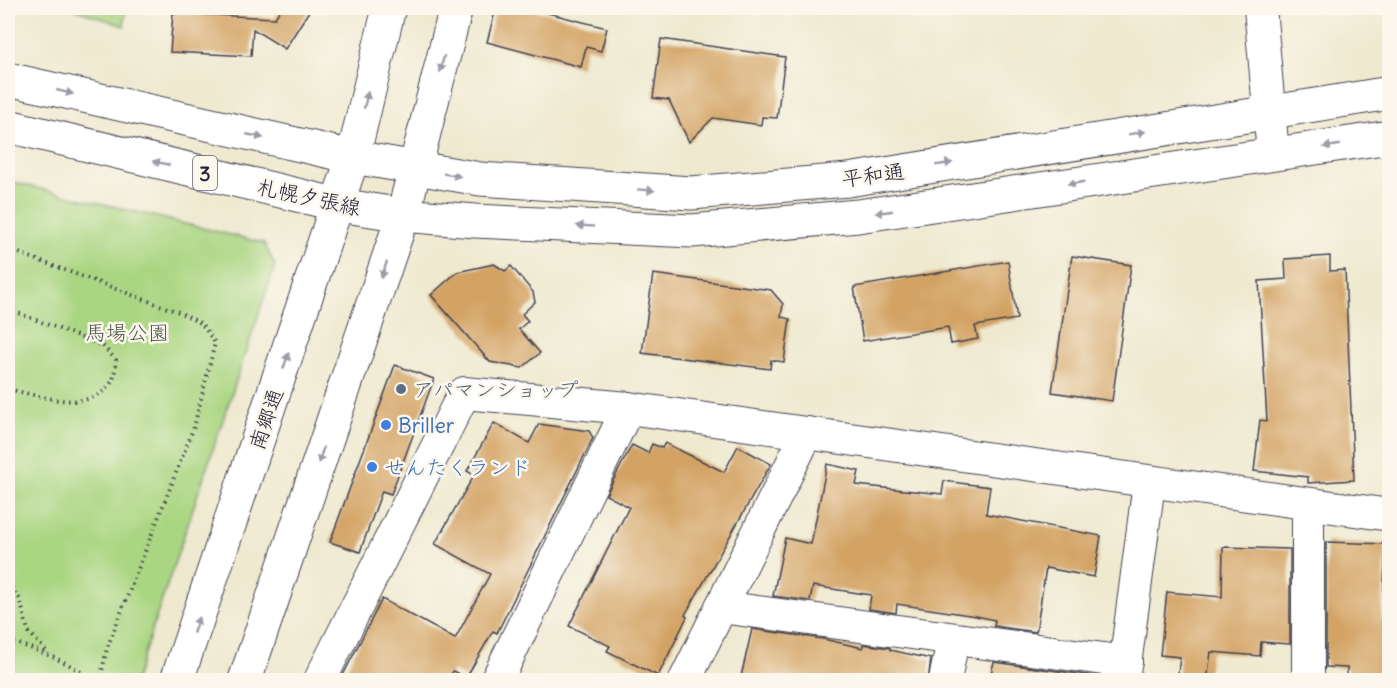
<svg xmlns="http://www.w3.org/2000/svg" width="1397" height="688" font-family="Delius,'Klee One',sans-serif">
<rect width="100%" height="100%" fill="#fbf7ec"/>
<filter id="ink" filterUnits="userSpaceOnUse"><feTurbulence type="fractalNoise" baseFrequency=".0167" numOctaves="2"/><feDisplacementMap in="SourceGraphic" scale="12" xChannelSelector="R" yChannelSelector="G"/><feConvolveMatrix kernelMatrix="1 2 1 2 8 2 1 2 1" color-interpolation-filters="sRGB"/></filter>
<filter id="wash" filterUnits="userSpaceOnUse"><feTurbulence type="fractalNoise" baseFrequency=".008" numOctaves="4" result="noise"/><feDisplacementMap in="SourceGraphic" scale="24" xChannelSelector="R" yChannelSelector="G"/><feGaussianBlur stdDeviation="1.35" result="paint"/><feColorMatrix in="noise" values="0 0 0 0 0 0 0 0 0 0 0 0 0 0 0 0 0 1.4 0 .05"/><feComposite in="paint" operator="in"/></filter>
<g filter="url(#wash)">
<rect width="100%" height="100%" fill="#eee9cf"/>
<g fill="#aad682" stroke="#667c5e" stroke-width="1.5">
<path d="M 71,8 L 126,8 L 124,26 Z"/>
<path d="M 8,181 L 264,243 L 275,266 L 135,680 L 8,680 Z"/>
</g>
<g id="blocks">
<g fill="#d3a364">
<path d="M 281,8 L 311,8 L 285,49 L 253,29 L 251,56 L 170,52 L 173,13 L 275,18 Z"/>
<path d="M 496,8 L 528,8 L 607,28 L 601,51 L 586,47 L 581,67 L 487,42 Z"/>
<path d="M 661,39 L 785,57 L 777,118 L 762,117 L 761,125 L 713,118 L 689,142 L 669,100 L 653,98 Z"/>
<path d="M 1072,256 L 1131,265 L 1112,401 L 1052,392 Z"/>
<path d="M 1330,256 L 1330,271 L 1345,270 L 1354,480 L 1308,483 L 1308,477 L 1254,471 L 1260,420 L 1267,421 L 1259,281 L 1286,279 L 1285,259 Z"/>
<path d="M 1008,261 L 1017,319 L 975,326 L 978,339 L 951,344 L 948,327 L 863,341 L 854,287 Z"/>
<path d="M 494,264 L 505,271 L 511,266 L 533,292 L 535,302 L 522,314 L 528,321 L 519,329 L 540,353 L 522,368 L 490,362 L 431,295 L 457,272 Z"/>
<path d="M 653,274 L 771,290 L 783,304 L 781,317 L 790,319 L 784,362 L 771,360 L 770,369 L 642,353 Z"/>
<path d="M 395,365 L 434,379 L 391,494 L 382,491 L 360,552 L 330,542 Z"/>
<path d="M 494,423 L 529,443 L 539,424 L 589,431 L 593,438 L 497,633 L 493,631 L 466,678 L 453,671 L 448,681 L 340,681 L 382,599 L 455,639 L 490,574 L 435,544 L 474,475 L 467,471 Z"/>
<path d="M 665,443 L 724,472 L 738,446 L 771,464 L 685,615 L 687,617 L 658,676 L 607,651 L 610,646 L 569,626 L 629,507 L 606,495 L 615,477 L 632,445 L 648,453 L 652,444 L 662,448 Z"/>
<path d="M 827,464 L 859,471 L 856,485 L 942,494 L 944,481 L 990,487 L 986,514 L 1101,536 L 1094,577 L 1046,568 L 1036,632 L 994,626 L 995,620 L 976,616 L 897,604 L 896,613 L 869,609 L 871,595 L 813,586 L 810,601 L 773,596 L 785,538 L 811,544 Z"/>
<path d="M 1326,542 L 1386,544 L 1382,621 L 1389,621 L 1389,681 L 1347,681 L 1347,668 L 1326,667 Z"/>
<path d="M 1223,547 L 1290,549 L 1290,644 L 1261,642 L 1260,656 L 1211,652 L 1207,681 L 1177,681 L 1180,657 L 1160,655 L 1167,592 L 1222,597 Z"/>
<path d="M 752,629 L 823,639 L 863,648 L 863,644 L 890,648 L 890,650 L 931,659 L 928,681 L 740,681 Z"/>
<path d="M 994,662 L 1100,677 L 1099,681 L 989,681 Z"/>
</g>
</g>
</g>
<g filter="url(#ink)">
<use href="#blocks" fill-opacity="0" stroke="#414051" stroke-width="1.5"/>
<g fill="none" stroke-linecap="round" stroke-linejoin="round">
<g stroke="#414051" stroke-width="34">
<g id="street">
<path d="M 1260,8 L 1273,154"/>
<path d="M 721,607 L 1126,662"/>
<path d="M 320,680 L 464,393 L 628,408 L 1390,515"/>
<path d="M 497,680 L 628,408"/>
<path d="M 685,680 L 807,433"/>
<path d="M 945,680 L 953,640"/>
<path d="M 1123,680 L 1149,483"/>
<path d="M 1308,680 L 1308,504"/>
</g>
</g>
<g stroke="#414051" stroke-width="35">
<g id="secondary">
<path d="M 177,680 L 353,157 L 480,179 L 691,193 L 848,180 L 1390,93"/>
<path d="M 245,680 L 403,215 L 475,221 L 692,231 L 858,216 L 1390,137"/>
</g>
</g>
<g stroke="#414051" stroke-width="35">
<g id="primary">
<path d="M 8,79 L 353,157 L 389,8"/>
<path d="M 8,126 L 339,205 L 403,215 L 456,8"/>
</g>
</g>
<g stroke="#414051" stroke-width="4" stroke-dasharray="1.5 4.5" stroke-linecap="butt">
<path d="M 8,249 L 181,313 L 202,324 L 215,343 L 194,427 L 107,648 L 100,680"/>
<path d="M 8,309 L 103,346 L 116,360 C 115,367 115,378 111,383 C 89,415 38,395 8,389"/>
<path d="M 8,583 L 20,599 L 28,631 L 48,653"/>
<path d="M 8,640 C 39,651 66,660 93,680"/>
</g>
<use href="#street" stroke="#fff" stroke-width="32"/>
<use href="#secondary" stroke="#fff" stroke-width="33"/>
<use href="#primary" stroke="#fff" stroke-width="33"/>
</g>
<defs><path id="oneway-solid" d="M-6-.8H1V-3.2L6.5 0L1 3.2V.8H-6Z" transform="scale(1.5)"/></defs>
<g fill="#9c9ca7">
<use href="#oneway-solid" transform="translate(442 64) rotate(104)"/>
<use href="#oneway-solid" transform="translate(65 92) rotate(13)"/>
<use href="#oneway-solid" transform="translate(366 100) rotate(-77)"/>
<use href="#oneway-solid" transform="translate(1137 133) rotate(-9)"/>
<use href="#oneway-solid" transform="translate(255 136) rotate(13)"/>
<use href="#oneway-solid" transform="translate(1332 146) rotate(172)"/>
<use href="#oneway-solid" transform="translate(161 163) rotate(-167)"/>
<use href="#oneway-solid" transform="translate(944 164) rotate(-9)"/>
<use href="#oneway-solid" transform="translate(452 175) rotate(9)"/>
<use href="#oneway-solid" transform="translate(1076 183) rotate(172)"/>
<use href="#oneway-solid" transform="translate(646 190) rotate(4)"/>
<use href="#oneway-solid" transform="translate(884 212) rotate(172)"/>
<use href="#oneway-solid" transform="translate(585 226) rotate(-177)"/>
<use href="#oneway-solid" transform="translate(384 270) rotate(109)"/>
<use href="#oneway-solid" transform="translate(286 361) rotate(-71)"/>
<use href="#oneway-solid" transform="translate(321 455) rotate(109)"/>
<use href="#oneway-solid" transform="translate(196 625) rotate(-71)"/>
</g>
</g>
<circle fill="#5c6f8a" stroke="#fbf7ec" stroke-width="2" cx="401" cy="389" r="6"/>
<g fill="#3f7fe0" stroke="#fbf7ec" stroke-width="2">
<circle cx="386" cy="425" r="6"/>
<circle cx="372" cy="467" r="6"/>
</g>
<g text-anchor="middle" dominant-baseline="central" stroke-width="5" stroke-linejoin="round" paint-order="stroke">
<rect fill="#fbf7ec" stroke="#636270" stroke-width="1.5" x="193" y="156" width="24" height="34" rx="4.5"/>
<g font-size="20" font-weight="bold" fill="#22223b">
<text x="205" y="173">3</text>
</g>
<g font-size="21" fill="#22223b" stroke="#fbf7ec">
<text transform="translate(873 175) rotate(-8)">平和通</text>
<text transform="translate(309 197) rotate(12)">札幌夕張線</text>
<text transform="translate(266 419) rotate(-71)">南郷通</text>
</g>
<g font-size="21" fill="#4b5850" stroke="#fbf7ec">
<text x="127" y="332">馬場公園</text>
</g>
<g font-size="21" fill="#4e5e75" stroke="#fbf7ec" text-anchor="start">
<text x="413" y="389">アパマンショップ</text>
</g>
<g font-size="21" fill="#366cbe" stroke="#fbf7ec" text-anchor="start">
<text x="398" y="425">Briller</text>
<text x="384" y="467">せんたくランド</text>
</g>
</g>
<rect width="1397" height="688" fill="none" stroke="#fbf7ec" stroke-width="30"/>
</svg>
